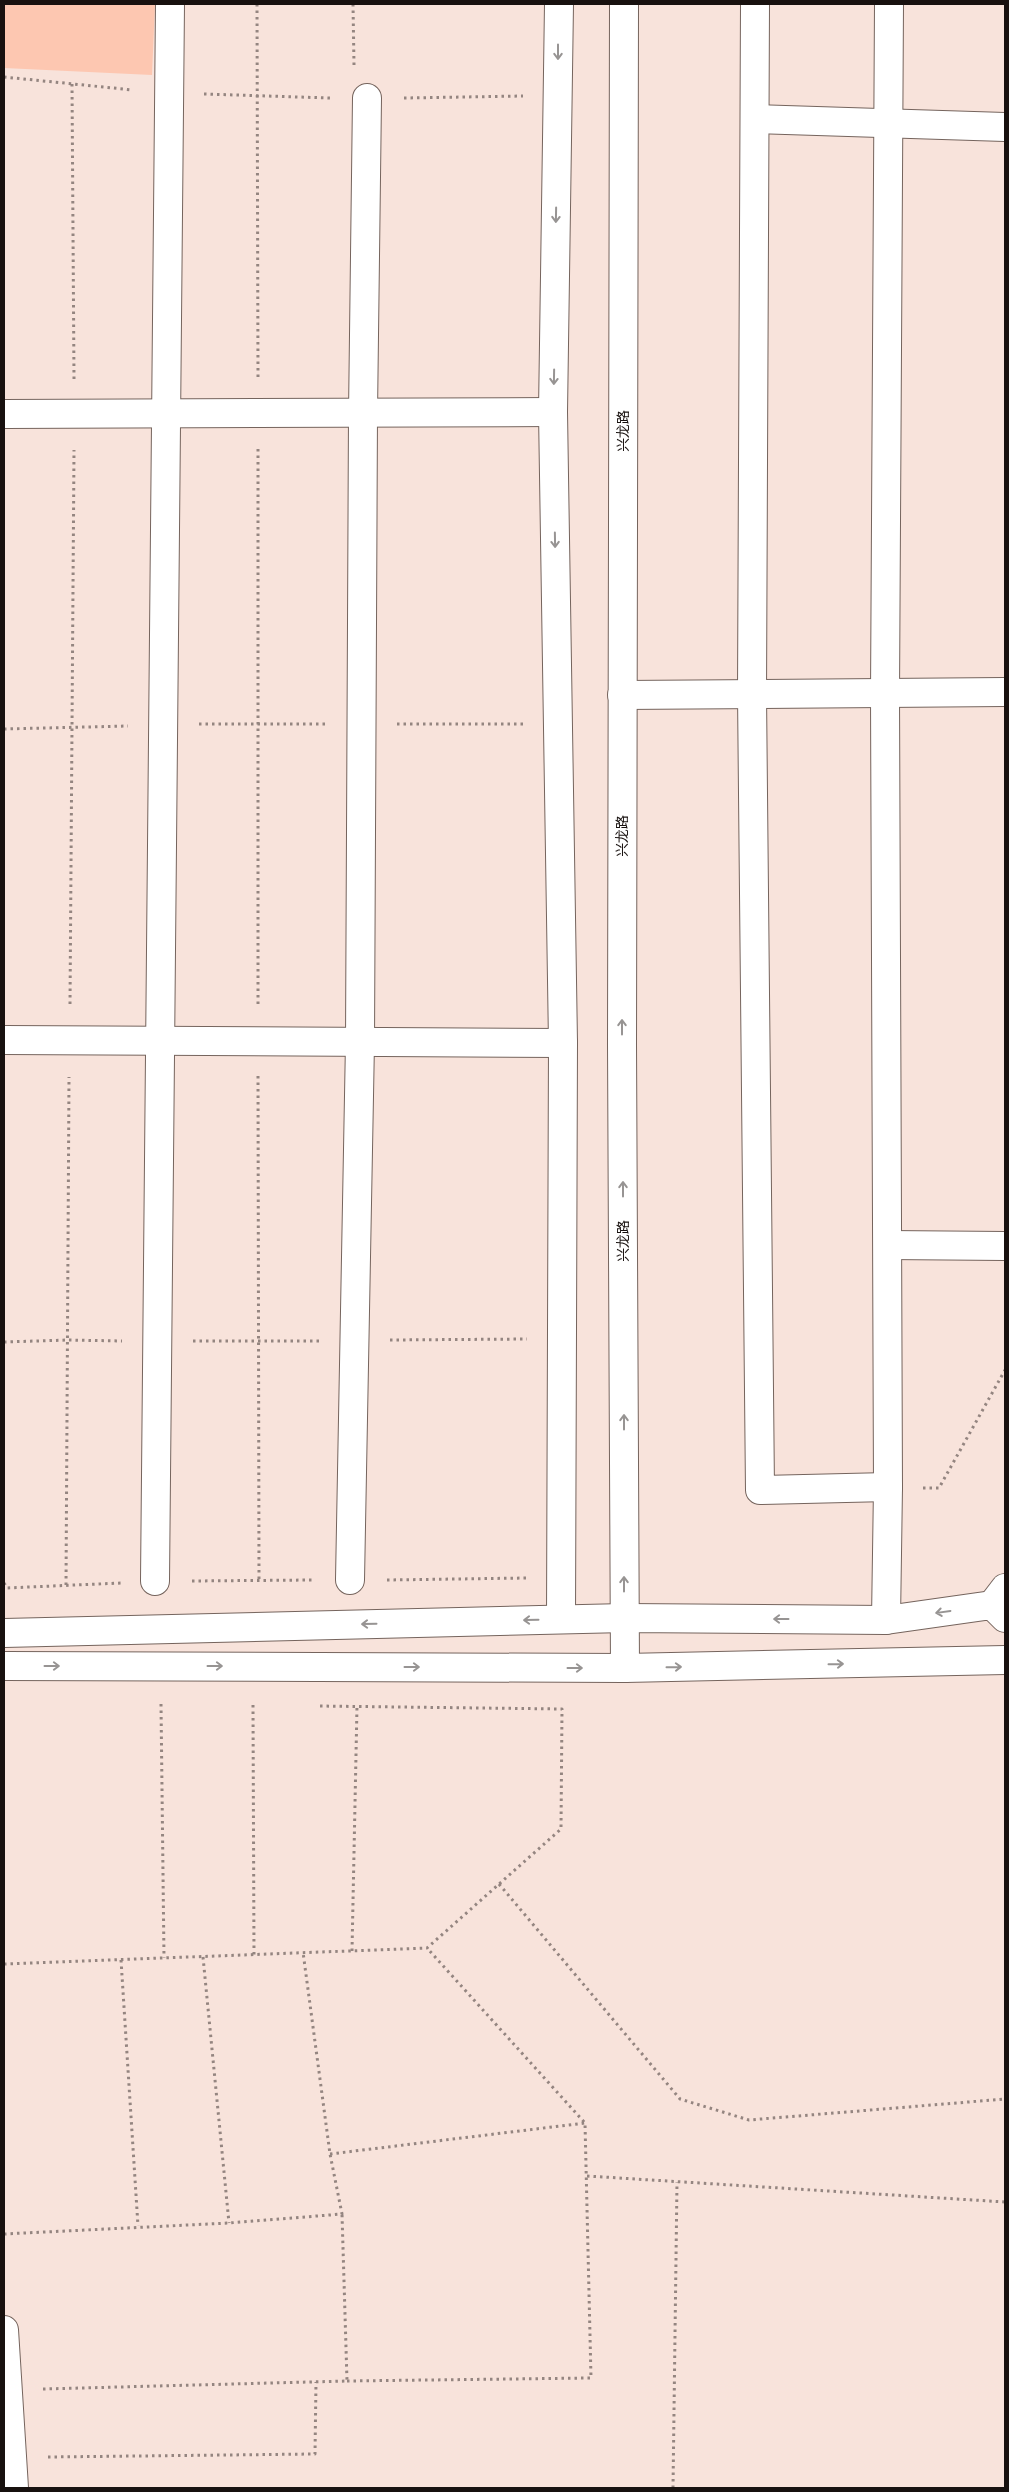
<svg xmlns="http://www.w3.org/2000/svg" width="1009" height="2492" font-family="'Fira Sans','Noto Sans SC',sans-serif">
<rect width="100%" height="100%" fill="#f8e3db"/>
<path fill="#fdc7b1" d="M 4,4 L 155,4 L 152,75 L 4,68 Z"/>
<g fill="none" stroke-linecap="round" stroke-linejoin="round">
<g stroke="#75645d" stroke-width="30">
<g id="minor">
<path d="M 755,4 L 752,694 L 760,1490 L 888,1487"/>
<path d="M 755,119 L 1005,127"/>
<path d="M 4,414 L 553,412"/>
<path d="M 622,695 L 1005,692"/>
<path d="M 4,1040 L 563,1043"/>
<path d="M 888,1245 L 1005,1246"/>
<path d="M 350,1580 L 360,1042 L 363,414 L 367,98"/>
<path d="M 155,1581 L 170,4"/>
<path d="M 992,1605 L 1005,1588"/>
<path d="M 886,1620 L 888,1487 L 885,694 L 889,4"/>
<path d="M 4,2330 L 14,2488"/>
</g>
</g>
<g stroke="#75645d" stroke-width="30">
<g id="major">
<path d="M 559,4 L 553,412 L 563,1043 L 561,1619"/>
<path d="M 624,4 L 622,1045 L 625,1668"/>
<path d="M 4,1633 L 625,1618 L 886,1620 L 992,1605 L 1005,1618"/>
<path d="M 4,1666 L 625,1668 L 1005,1660"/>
</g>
</g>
<g stroke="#948580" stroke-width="3" stroke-dasharray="2.5 4" stroke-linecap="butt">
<path d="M 257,4 L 258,377"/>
<path d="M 353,4 L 354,65"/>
<path d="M 4,77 L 133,90"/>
<path d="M 72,84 L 74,379"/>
<path d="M 204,94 L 330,98"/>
<path d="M 404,98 L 523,96"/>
<path d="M 258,449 L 258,1005"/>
<path d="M 199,724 L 325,724"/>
<path d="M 397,724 L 523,724"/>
<path d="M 4,729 L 128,726"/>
<path d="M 70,1004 L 74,450"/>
<path d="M 258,1076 L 259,1581"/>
<path d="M 390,1340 L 527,1339"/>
<path d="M 193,1341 L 319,1341"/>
<path d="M 4,1342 L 68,1340 L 122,1341"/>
<path d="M 923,1488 L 939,1488 L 1005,1370"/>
<path d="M 387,1580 L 526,1578"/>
<path d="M 192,1581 L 313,1580"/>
<path d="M 4,1583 L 7,1588 L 121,1583"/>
<path d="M 66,1585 L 69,1077"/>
<path d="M 161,1704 L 164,1958"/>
<path d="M 253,1705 L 254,1955"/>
<path d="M 499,1884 L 680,2099 L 749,2120 L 1005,2099"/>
<path d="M 352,1951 L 357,1706"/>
<path d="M 203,1957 L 229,2223"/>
<path d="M 121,1960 L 138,2226"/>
<path d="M 4,1964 L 427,1948 L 561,1829 L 562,1709 L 318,1706"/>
<path d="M 330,2154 L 585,2123"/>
<path d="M 587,2176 L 1005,2202"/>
<path d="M 4,2234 L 229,2223 L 342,2214 L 330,2154 L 303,1952"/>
<path d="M 347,2381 L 591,2378 L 585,2123 L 427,1948"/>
<path d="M 43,2389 L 347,2381 L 342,2214"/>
<path d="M 48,2457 L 315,2454 L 316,2382"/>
<path d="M 673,2488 L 677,2182"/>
</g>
<use href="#minor" stroke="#fff" stroke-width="28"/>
<use href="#major" stroke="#fff" stroke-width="28"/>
</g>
<defs><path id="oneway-shaft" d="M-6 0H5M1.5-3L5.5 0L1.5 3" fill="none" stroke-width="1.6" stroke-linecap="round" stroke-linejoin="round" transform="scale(1.25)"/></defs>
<g stroke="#979493">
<use href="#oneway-shaft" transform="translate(558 52) rotate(90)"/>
<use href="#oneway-shaft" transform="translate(556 215) rotate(91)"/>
<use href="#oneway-shaft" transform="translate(554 377) rotate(91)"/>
<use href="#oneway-shaft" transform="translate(555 540) rotate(89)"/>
<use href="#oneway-shaft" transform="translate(622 1027) rotate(-90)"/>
<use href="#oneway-shaft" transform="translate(623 1189) rotate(-90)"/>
<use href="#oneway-shaft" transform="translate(624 1422) rotate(-90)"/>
<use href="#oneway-shaft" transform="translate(624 1584) rotate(-90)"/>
<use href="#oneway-shaft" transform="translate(943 1612) rotate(172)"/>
<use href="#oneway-shaft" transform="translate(781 1619) rotate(-180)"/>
<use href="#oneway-shaft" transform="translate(531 1620) rotate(179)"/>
<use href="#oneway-shaft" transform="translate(369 1624) rotate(179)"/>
<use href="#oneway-shaft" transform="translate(836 1664) rotate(-1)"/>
<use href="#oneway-shaft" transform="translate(52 1666)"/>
<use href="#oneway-shaft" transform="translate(215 1666)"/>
<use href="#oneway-shaft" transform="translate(412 1667)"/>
<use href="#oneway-shaft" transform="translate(674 1667) rotate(-1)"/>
<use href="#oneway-shaft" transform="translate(575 1668)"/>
</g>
<g text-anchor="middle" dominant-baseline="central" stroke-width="5" stroke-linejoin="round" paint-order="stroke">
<g font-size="14" fill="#18110f" stroke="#fff">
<text transform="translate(623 431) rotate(-90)">兴龙路</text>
<text transform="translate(622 836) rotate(-90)">兴龙路</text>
<text transform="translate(623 1241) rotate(-90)">兴龙路</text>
</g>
</g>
<rect width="1009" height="2492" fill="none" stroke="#18110f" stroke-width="10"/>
</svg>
